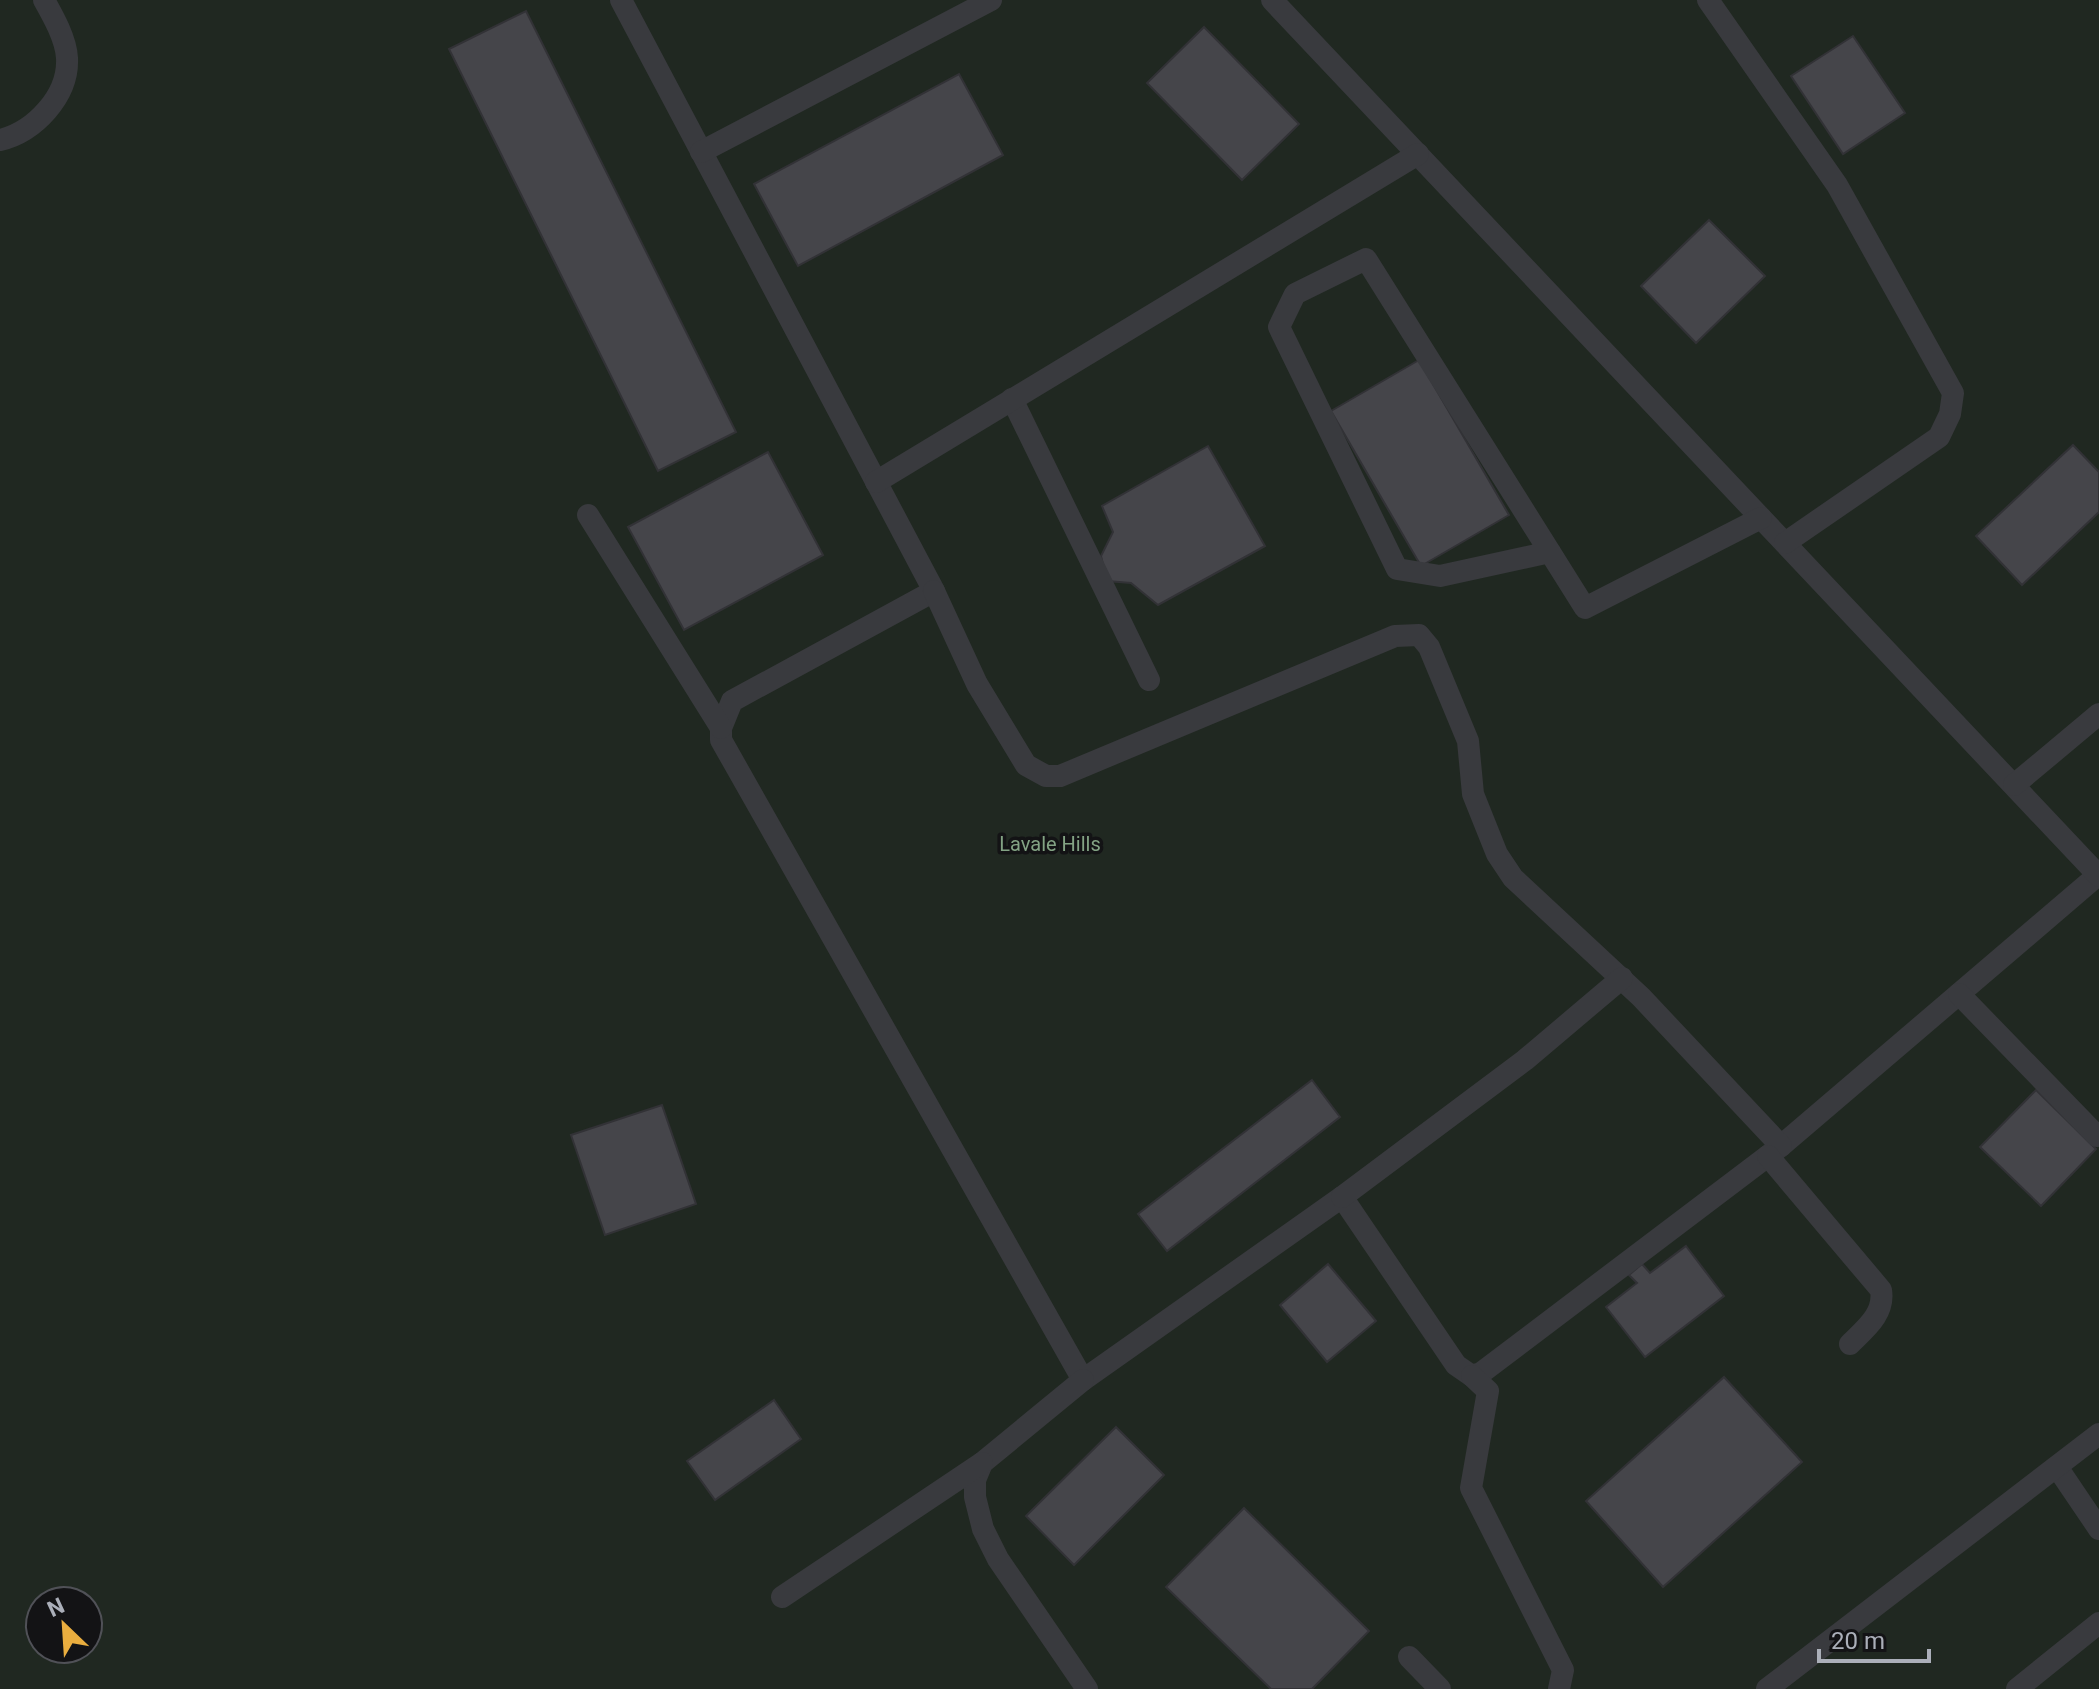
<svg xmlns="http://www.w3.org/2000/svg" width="2099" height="1689" font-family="Roboto,sans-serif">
<rect width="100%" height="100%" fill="#18181a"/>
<path fill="#202821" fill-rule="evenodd" d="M 0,0 L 2099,0 L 2099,1689 L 0,1689 ZM 40,1601 L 88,1601 L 88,1649 L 40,1649 Z"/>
<g fill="#45454a" stroke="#323236" stroke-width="2">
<path d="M 526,11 L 736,432 L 658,471 L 449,49 Z"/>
<path d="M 1204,27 L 1299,124 L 1242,180 L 1147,83 Z"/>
<path d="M 1853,36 L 1905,113 L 1843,154 L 1791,76 Z"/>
<path d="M 959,74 L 1003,155 L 798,266 L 754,184 Z"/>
<path d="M 1709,220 L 1765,276 L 1696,343 L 1641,286 Z"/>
<path d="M 1419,360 L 1509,515 L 1421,566 L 1331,411 Z"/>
<path d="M 2073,445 L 2099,472 L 2099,512 L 2022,585 L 1976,536 Z"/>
<path d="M 1208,446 L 1265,546 L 1158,605 L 1131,583 L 1107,581 L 1101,556 L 1113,532 L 1102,506 Z"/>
<path d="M 768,452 L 823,555 L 684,630 L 628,527 Z"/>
<path d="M 1312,1080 L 1340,1117 L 1167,1251 L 1138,1214 Z"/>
<path d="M 2036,1090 L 2096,1149 L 2041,1206 L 1980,1147 Z"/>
<path d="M 662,1105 L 696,1204 L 605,1235 L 571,1135 Z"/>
<path d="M 1686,1246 L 1724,1296 L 1645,1357 L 1606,1307 L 1637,1283 L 1629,1275 L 1642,1264 L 1650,1273 Z"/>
<path d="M 1328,1264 L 1376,1321 L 1327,1362 L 1280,1305 Z"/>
<path d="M 1724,1377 L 1802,1462 L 1663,1587 L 1586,1501 Z"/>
<path d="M 774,1400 L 801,1439 L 715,1500 L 687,1461 Z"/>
<path d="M 1116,1427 L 1164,1475 L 1074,1565 L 1026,1516 Z"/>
<path d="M 1244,1508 L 1369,1631 L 1312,1689 L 1271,1689 L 1166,1587 Z"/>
</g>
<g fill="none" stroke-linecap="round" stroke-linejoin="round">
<g stroke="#393a3e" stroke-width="22">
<path d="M 621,0 L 934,591 L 732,701 L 721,728 L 721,740 L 1083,1380 L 1342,1197 L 1456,1365 L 1472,1376 L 1481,1373 L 1781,1146 L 2098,875"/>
<path d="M 1272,0 L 2099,876"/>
<path d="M 1708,0 L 1837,185 L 1953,393 L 1950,414 L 1939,437 L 1785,543"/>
<path d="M 0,140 C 34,132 69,96 67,58 C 66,39 53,16 44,0"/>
<path d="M 701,152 L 991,0"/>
<path d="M 1012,399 L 1149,680"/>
<path d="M 876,482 L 1418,154"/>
<path d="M 588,515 L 721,728"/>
<path d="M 1550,552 L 1440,576 L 1397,569 L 1279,327 L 1295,294 L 1366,259 L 1585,608 L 1761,518"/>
<path d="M 934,591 L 977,684 L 1026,765 L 1046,776 L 1060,776 L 1395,636 L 1419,635 L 1429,647 L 1468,741 L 1473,794 L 1497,854 L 1513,878 L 1641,997 L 1781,1146"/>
<path d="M 2014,785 L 2099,714"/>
<path d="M 1959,994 L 2097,1136"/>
<path d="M 1768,1156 L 1881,1290 C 1885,1314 1865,1329 1850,1344"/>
<path d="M 1342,1197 L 1525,1060 L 1622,978"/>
<path d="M 1472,1376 L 1488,1391 L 1471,1488 L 1563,1670 L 1559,1689"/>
<path d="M 1083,1380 L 982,1463 L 975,1480 L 975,1497 L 983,1529 L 998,1559 L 1087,1689"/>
<path d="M 2057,1467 L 2099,1529"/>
<path d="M 782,1597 L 982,1463"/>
<path d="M 1409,1657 L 1440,1689"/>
<path d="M 1767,1689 L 2099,1434"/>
<path d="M 2017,1689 L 2099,1623"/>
</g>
</g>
<g text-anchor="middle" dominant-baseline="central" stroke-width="7" stroke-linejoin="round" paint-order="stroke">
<g font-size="20" fill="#83a384" stroke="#131315">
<text x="1050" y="844">Lavale Hills</text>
</g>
</g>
<g transform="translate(64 1625) rotate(335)"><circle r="38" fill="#131315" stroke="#505157" stroke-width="2"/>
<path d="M0-6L14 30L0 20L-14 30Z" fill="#eaae3f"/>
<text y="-12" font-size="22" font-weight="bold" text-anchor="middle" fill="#abafb9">N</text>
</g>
<path d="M1819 1649v12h110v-12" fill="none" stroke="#abafb9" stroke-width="4"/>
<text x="1831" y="1649" font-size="24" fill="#abafb9" stroke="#131315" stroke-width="6" paint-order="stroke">20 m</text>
</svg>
